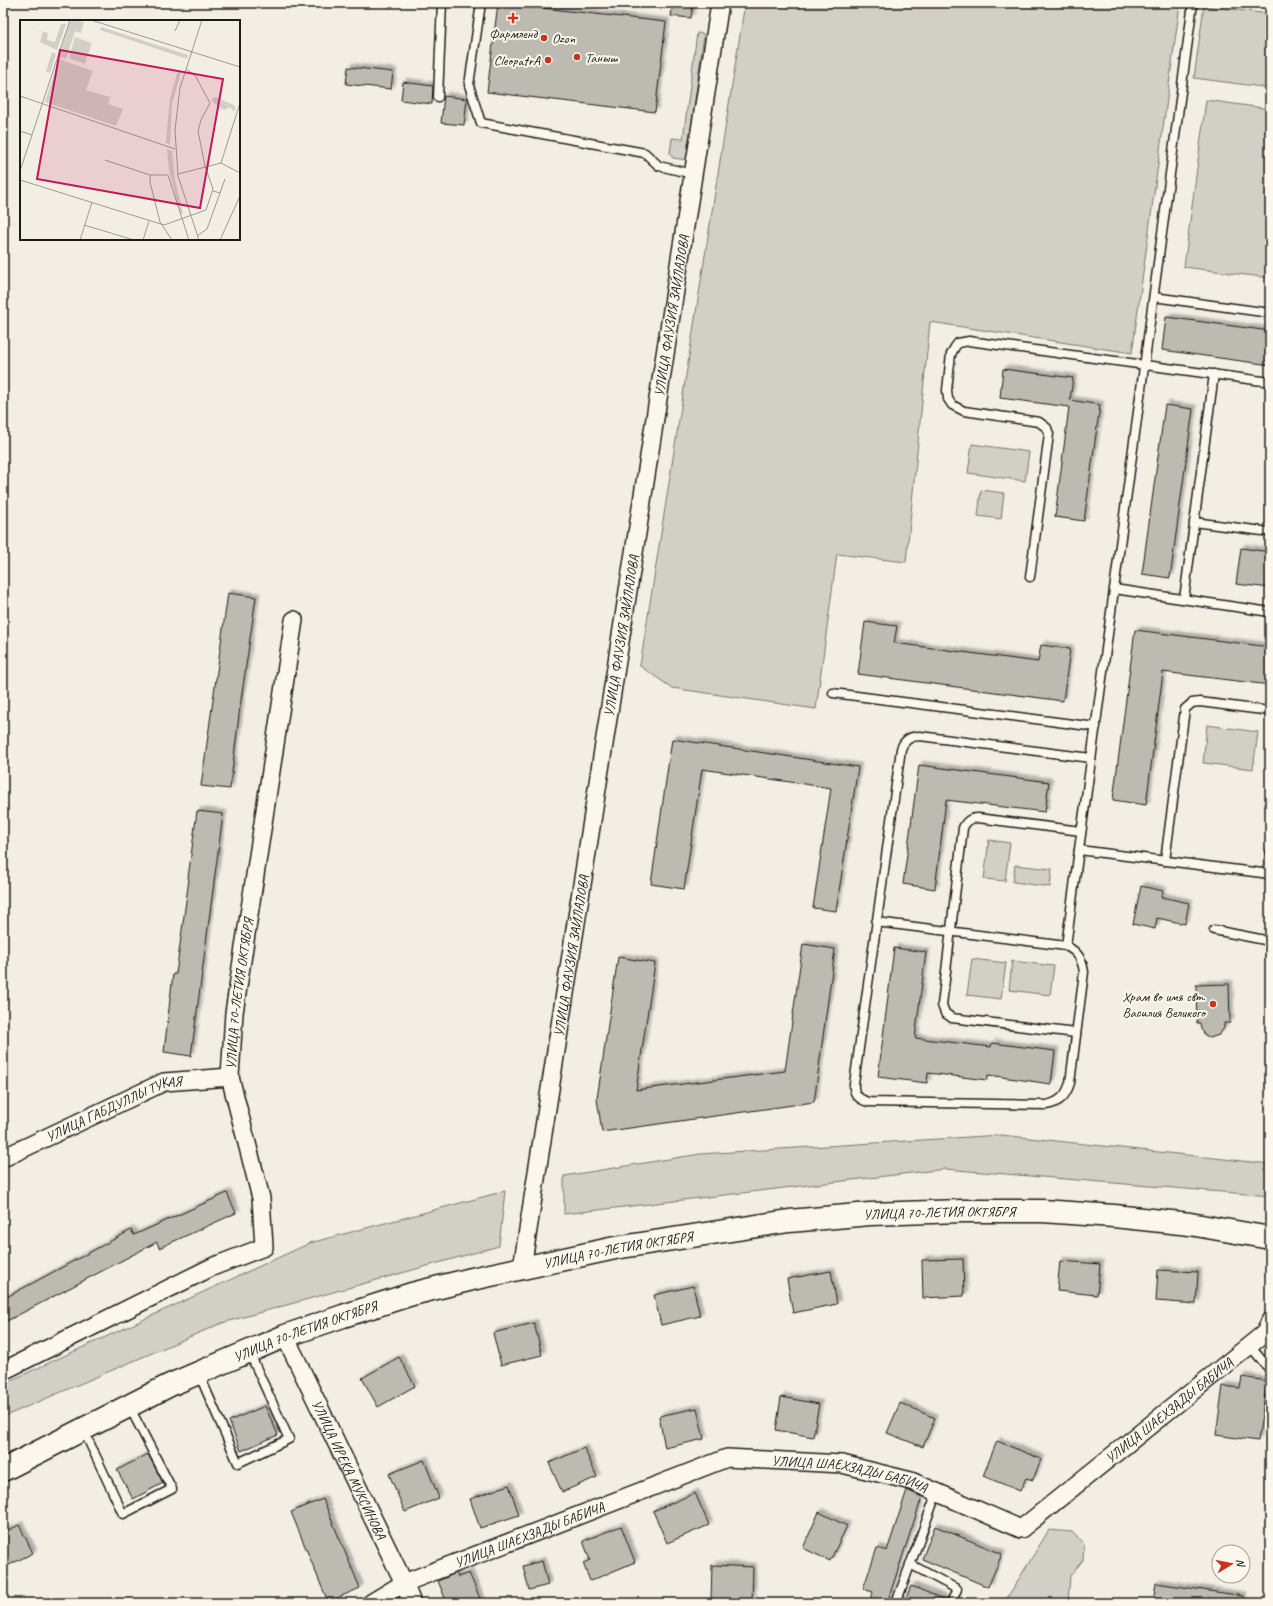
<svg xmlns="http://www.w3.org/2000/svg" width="1273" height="1606" font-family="Caveat,sans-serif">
<defs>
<filter id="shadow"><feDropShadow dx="3.5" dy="-3.5" stdDeviation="1" flood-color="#0004"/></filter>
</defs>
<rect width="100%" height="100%" fill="#f2eee4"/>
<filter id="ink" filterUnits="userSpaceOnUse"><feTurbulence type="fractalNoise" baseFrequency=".025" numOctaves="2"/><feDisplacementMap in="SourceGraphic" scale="8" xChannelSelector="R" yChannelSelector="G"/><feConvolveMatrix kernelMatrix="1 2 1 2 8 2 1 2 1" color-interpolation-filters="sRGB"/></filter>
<g filter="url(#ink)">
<g fill="#d2cfc6" stroke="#777671">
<path d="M 745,3 L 1164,3 L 1180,5 L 1132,353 L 930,322 L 906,562 L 837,554 L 816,709 L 672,688 L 640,666 Z"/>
<path d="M 1204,6 L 1270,14 L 1270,88 L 1194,78 Z"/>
<path d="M 697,33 L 704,34 L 687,160 L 673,158 L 670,154 L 672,138 L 683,139 Z"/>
<path d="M 1206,100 L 1270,109 L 1270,278 L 1184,267 Z"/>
<path d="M 972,444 L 1029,452 L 1025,481 L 968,473 Z"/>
<path d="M 981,490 L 1004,493 L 1001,519 L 978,516 Z"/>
<path d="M 1207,725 L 1258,732 L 1253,769 L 1203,763 Z"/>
<path d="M 989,840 L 1010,843 L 1005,881 L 984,879 Z"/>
<path d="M 1015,865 L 1052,869 L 1050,887 L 1013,882 Z"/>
<path d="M 972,959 L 1006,963 L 1001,999 L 967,995 Z"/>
<path d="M 1012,961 L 1054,966 L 1050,995 L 1009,990 Z"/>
<path d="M 1001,1135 L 1270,1164 L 1270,1196 L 945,1169 L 564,1214 L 564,1176 L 700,1154 Z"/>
<path d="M 505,1191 L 499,1246 L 222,1323 L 3,1417 L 3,1384 L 310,1243 Z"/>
<path d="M 1049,1530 L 1072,1532 L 1084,1544 L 1083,1560 L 1070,1576 L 1068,1603 L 1004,1603 Z"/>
</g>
<g fill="#bdbab1" stroke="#1c1c1c" filter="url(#shadow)">
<path d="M 498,3 L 666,22 L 655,112 L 487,92 Z"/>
<path d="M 673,3 L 693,3 L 691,18 L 671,16 Z"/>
<path d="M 348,67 L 393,72 L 391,89 L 346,84 Z"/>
<path d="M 403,82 L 433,86 L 432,104 L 401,100 Z"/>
<path d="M 444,96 L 467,99 L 464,125 L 441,123 Z"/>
<path d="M 1166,317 L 1270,331 L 1270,365 L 1162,350 Z"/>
<path d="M 1003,369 L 1073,378 L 1070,400 L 1100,405 L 1084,521 L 1055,517 L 1069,407 L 1000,398 Z"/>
<path d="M 1165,405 L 1193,409 L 1170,578 L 1142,574 Z"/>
<path d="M 1241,548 L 1270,552 L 1270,588 L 1236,584 Z"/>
<path d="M 228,593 L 256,597 L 240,707 L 230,789 L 201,786 Z"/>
<path d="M 865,622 L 897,626 L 894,643 L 1038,662 L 1041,645 L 1070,649 L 1063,701 L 858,674 Z"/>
<path d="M 1135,630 L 1270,647 L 1270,685 L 1163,672 L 1146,805 L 1113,800 Z"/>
<path d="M 672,739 L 858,767 L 836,911 L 813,908 L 831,788 L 702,769 L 684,889 L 651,884 Z"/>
<path d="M 919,765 L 1049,782 L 1045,812 L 946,800 L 935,889 L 903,884 Z"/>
<path d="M 197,811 L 223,814 L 191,1056 L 164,1052 L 173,974 L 176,974 L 189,879 L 188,878 Z"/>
<path d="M 1141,886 L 1163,891 L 1161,897 L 1189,903 L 1185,924 L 1157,918 L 1155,929 L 1133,924 Z"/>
<path d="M 803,944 L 835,949 L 814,1102 L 602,1132 L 597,1099 L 618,957 L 655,963 L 636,1090 L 785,1071 Z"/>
<path d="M 894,948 L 926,952 L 915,1038 L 991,1047 L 992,1043 L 1055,1051 L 1051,1084 L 988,1075 L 987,1080 L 928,1073 L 927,1083 L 878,1077 Z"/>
<path d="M 1229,984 L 1230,1023 L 1224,1023 L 1224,1028 L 1219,1035 L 1210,1038 L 1206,1036 L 1201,1029 L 1200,1023 L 1197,1023 L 1196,985 Z"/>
<path d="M 227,1193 L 236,1213 L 159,1248 L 157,1242 L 3,1323 L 3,1299 L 131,1230 L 134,1235 Z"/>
<path d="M 963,1259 L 964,1296 L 923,1298 L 922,1260 Z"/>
<path d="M 1060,1261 L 1100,1264 L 1097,1295 L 1057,1291 Z"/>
<path d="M 1158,1270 L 1198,1272 L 1196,1304 L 1156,1301 Z"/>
<path d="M 831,1271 L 837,1304 L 793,1313 L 787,1279 Z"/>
<path d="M 693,1286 L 700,1316 L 661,1325 L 654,1295 Z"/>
<path d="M 534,1323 L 542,1355 L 501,1365 L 493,1333 Z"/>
<path d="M 399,1357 L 415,1386 L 378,1407 L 362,1378 Z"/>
<path d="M 1242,1377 L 1267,1381 L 1258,1441 L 1216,1435 L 1223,1386 L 1240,1388 Z"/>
<path d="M 781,1397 L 819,1404 L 813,1437 L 776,1430 Z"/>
<path d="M 900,1403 L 935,1418 L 923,1447 L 887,1433 Z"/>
<path d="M 265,1406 L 278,1435 L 241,1451 L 229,1421 Z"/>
<path d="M 697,1408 L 704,1439 L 665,1448 L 659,1416 Z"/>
<path d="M 997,1441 L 1041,1459 L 1033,1480 L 1026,1478 L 1020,1491 L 983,1476 Z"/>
<path d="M 584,1448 L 597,1477 L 562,1492 L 549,1463 Z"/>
<path d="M 148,1454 L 163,1483 L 133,1499 L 117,1470 Z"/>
<path d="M 424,1460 L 439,1498 L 405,1512 L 389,1474 Z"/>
<path d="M 509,1485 L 519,1515 L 480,1528 L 470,1499 Z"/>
<path d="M 907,1490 L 922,1497 L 887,1603 L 869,1603 L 873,1592 L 863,1589 L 877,1548 L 887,1551 Z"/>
<path d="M 695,1493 L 709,1525 L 667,1543 L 653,1511 Z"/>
<path d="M 323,1499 L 360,1588 L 328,1602 L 291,1512 Z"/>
<path d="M 819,1512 L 847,1526 L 830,1561 L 803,1548 Z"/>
<path d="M 19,1525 L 33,1553 L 3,1568 L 3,1533 Z"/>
<path d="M 621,1526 L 635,1562 L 590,1581 L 583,1563 L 590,1560 L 583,1541 Z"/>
<path d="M 935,1526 L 1002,1554 L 988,1587 L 922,1559 Z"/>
<path d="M 542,1561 L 548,1585 L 529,1590 L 523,1566 Z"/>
<path d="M 712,1565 L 753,1567 L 752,1601 L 711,1600 Z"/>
<path d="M 456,1573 L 458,1577 L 469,1573 L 482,1603 L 447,1603 L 438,1581 Z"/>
<path d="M 1156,1583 L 1243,1596 L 1242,1603 L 1153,1603 Z"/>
<path d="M 911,1586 L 946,1600 L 946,1603 L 904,1603 Z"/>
</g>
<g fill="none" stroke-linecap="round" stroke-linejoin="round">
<g stroke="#1c1c1c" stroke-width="11">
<g id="service">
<path d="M 481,3 L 469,85 L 481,123 L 645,153 L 659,166 L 693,174"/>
<path d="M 438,97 L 442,3"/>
<path d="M 1154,297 L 1270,313"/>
<path d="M 1194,522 L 1270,532"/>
<path d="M 1030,577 L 1049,434 L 1047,428 L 1039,422 L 964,411 L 952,405 L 948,399 L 947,390 L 951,354 L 955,347 L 958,343 L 969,341 L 1270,382"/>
<path d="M 1114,589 L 1270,612"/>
<path d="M 1184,599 L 1214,374"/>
<path d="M 833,693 L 1096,727"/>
<path d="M 1079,850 L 1270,874"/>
<path d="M 1165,861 L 1185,709 L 1192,703 L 1200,702 L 1270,711"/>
<path d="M 1267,874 L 1270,853"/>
<path d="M 876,922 L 1066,946 C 1078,952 1082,959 1084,972 L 1070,1083 C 1066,1096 1060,1102 1047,1105 L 868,1102 C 858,1099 853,1094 854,1084 L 901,749 C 904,740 910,736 920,736 L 1091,758"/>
<path d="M 1214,930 L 1270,941"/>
<path d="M 1066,946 L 1193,3"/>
<path d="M 1076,1033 L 952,1018 L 945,1013 L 942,1005 L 963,828 C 966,821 970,818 978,818 L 1081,831"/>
<path d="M 1250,1346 L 1270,1370"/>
<path d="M 199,1374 L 238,1463 L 289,1439 L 249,1352"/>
<path d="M 83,1429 L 123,1514 L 172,1489 L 129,1406"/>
<path d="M 910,1564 L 957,1589 L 951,1603"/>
<path d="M 896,1603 L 937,1492"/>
</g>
</g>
<g stroke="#1c1c1c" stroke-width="20">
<g id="minor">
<path id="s1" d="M 3,1158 L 164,1082 L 230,1077"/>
<path id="s2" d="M 522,1268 L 720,3"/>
<path id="s3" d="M 285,1336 L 404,1583 L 412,1603"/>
<path id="s4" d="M 3,1371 L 212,1267 L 264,1247 L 261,1198 L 230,1077 L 234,1013 L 294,620"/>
<path id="s5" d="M 371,1603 L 404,1583 L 727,1458 L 842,1464 L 911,1481 L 1021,1529 L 1265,1333 L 1270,1321"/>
</g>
</g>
<g stroke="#1c1c1c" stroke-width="25">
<g id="secondary">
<path id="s6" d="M 3,1470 L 170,1385 L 285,1336 L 343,1316 L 412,1294 L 472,1279 L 615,1248 L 789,1221 L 870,1214 L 962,1211 L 1042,1211 L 1114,1216 L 1190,1224 L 1270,1238"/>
</g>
</g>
<use href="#service" stroke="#fbf7ec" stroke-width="8"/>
<use href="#minor" stroke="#fbf7ec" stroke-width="17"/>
<use href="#secondary" stroke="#fbf7ec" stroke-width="22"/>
</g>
</g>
<g fill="#c8321e" stroke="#fbf7ec" stroke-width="1.5">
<path d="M511 12h4v4h4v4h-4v4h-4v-4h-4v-4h4z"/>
<circle cx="544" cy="38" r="4"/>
<circle cx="577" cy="57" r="4"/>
<circle cx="548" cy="60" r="4"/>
<circle cx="1213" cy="1004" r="4"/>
</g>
<g text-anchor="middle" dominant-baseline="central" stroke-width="4" stroke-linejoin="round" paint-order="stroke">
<g font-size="14" fill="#1c1c1c" stroke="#fbf7ec" text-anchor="start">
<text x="513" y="33" text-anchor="middle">Фармленд</text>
<text x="552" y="38">Ozon</text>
<text x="585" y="57">Таныш</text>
<text x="540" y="60" text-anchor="end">CleopatrA</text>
<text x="1205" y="996" text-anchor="end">Храм во имя свт.<tspan x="1205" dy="16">Василия Великого</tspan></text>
</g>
<g font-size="14" fill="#1c1c1c" stroke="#fbf7ec">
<text stroke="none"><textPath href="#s2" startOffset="964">УЛИЦА ФАУЗИЯ ЗАЙЛАЛОВА</textPath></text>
<text stroke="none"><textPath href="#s2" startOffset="640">УЛИЦА ФАУЗИЯ ЗАЙЛАЛОВА</textPath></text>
<text stroke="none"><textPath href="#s2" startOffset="316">УЛИЦА ФАУЗИЯ ЗАЙЛАЛОВА</textPath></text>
<text stroke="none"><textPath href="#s4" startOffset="547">УЛИЦА 70-ЛЕТИЯ ОКТЯБРЯ</textPath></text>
<text stroke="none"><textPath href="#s1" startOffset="122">УЛИЦА ГАБДУЛЛЫ ТУКАЯ</textPath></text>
<text stroke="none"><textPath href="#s6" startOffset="981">УЛИЦА 70-ЛЕТИЯ ОКТЯБРЯ</textPath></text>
<text stroke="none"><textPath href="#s6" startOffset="657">УЛИЦА 70-ЛЕТИЯ ОКТЯБРЯ</textPath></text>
<text stroke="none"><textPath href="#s6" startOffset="333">УЛИЦА 70-ЛЕТИЯ ОКТЯБРЯ</textPath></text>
<text stroke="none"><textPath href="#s5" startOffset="881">УЛИЦА ШАЕХЗАДЫ БАБИЧА</textPath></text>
<text stroke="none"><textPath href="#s3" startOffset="148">УЛИЦА ИРЕКА МУКСИНОВА</textPath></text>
<text stroke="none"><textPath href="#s5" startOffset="509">УЛИЦА ШАЕХЗАДЫ БАБИЧА</textPath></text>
<text stroke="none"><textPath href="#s5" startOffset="173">УЛИЦА ШАЕХЗАДЫ БАБИЧА</textPath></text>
</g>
</g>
<g transform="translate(20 20)">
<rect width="220" height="220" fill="#f2eee4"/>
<path d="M 50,0 L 64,2 L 61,13 L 55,11 L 46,39 L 39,37 ZM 41,4 L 46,4 L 37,30 L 20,22 L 23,12 L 4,6 L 28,13 L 27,20 L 35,22 ZM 81,7 L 168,35 L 167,39 L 80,10 ZM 55,17 L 72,23 L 65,44 L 49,38 ZM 32,32 L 36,34 L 30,53 L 26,51 ZM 39,39 L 73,51 L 66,70 L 90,77 L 88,84 L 103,89 L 96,106 L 25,82 ZM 158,50 L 161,52 L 152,84 L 150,124 L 146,123 L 147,109 L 150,78 ZM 195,77 L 214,85 L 216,90 L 213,91 L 210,87 L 204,90 L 199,87 L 191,80 ZM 147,129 L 152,131 L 155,160 L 163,193 L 160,194 L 149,150 Z" fill="#d2cfc6"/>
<path fill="none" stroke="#9c9a94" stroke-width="1" d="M 71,0 L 220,47M 155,11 L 160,0M 0,76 L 155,129M 0,111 L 12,115M 85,140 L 130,155 L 148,155 L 169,220M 201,143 L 220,83M 201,143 L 220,153M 0,151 L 50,0M 158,154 L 201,143M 130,155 L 130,162 L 140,202 L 152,220M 0,160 L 144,205 L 186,190 L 193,169 L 185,146 L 178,111 L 181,100 L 190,83 L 175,55 L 166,49M 200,173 L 205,159M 64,205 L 114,220M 177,216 L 187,209 L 200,173 L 193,171M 60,220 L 72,182M 123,220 L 129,201M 179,220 L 158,156 L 155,110 L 160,68 L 182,0M 200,220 L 220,176"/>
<path fill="#c2185b" fill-opacity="0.15" stroke="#c2185b" stroke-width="2" d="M 40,30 L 203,59 L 180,188 L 17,159 Z"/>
<rect width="220" height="220" fill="none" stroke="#1c1c1c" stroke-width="2"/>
</g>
<rect width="1273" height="1606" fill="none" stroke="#fbf7ec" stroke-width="16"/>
<rect x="8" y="8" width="1257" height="1590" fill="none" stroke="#1c1c1c" stroke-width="1.5" filter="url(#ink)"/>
<g transform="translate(1231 1564) rotate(80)"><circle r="19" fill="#fbf7ec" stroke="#a29f99"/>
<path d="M0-3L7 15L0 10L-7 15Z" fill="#c8321e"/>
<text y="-6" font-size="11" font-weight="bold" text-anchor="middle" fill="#1c1c1c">N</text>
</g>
</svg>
